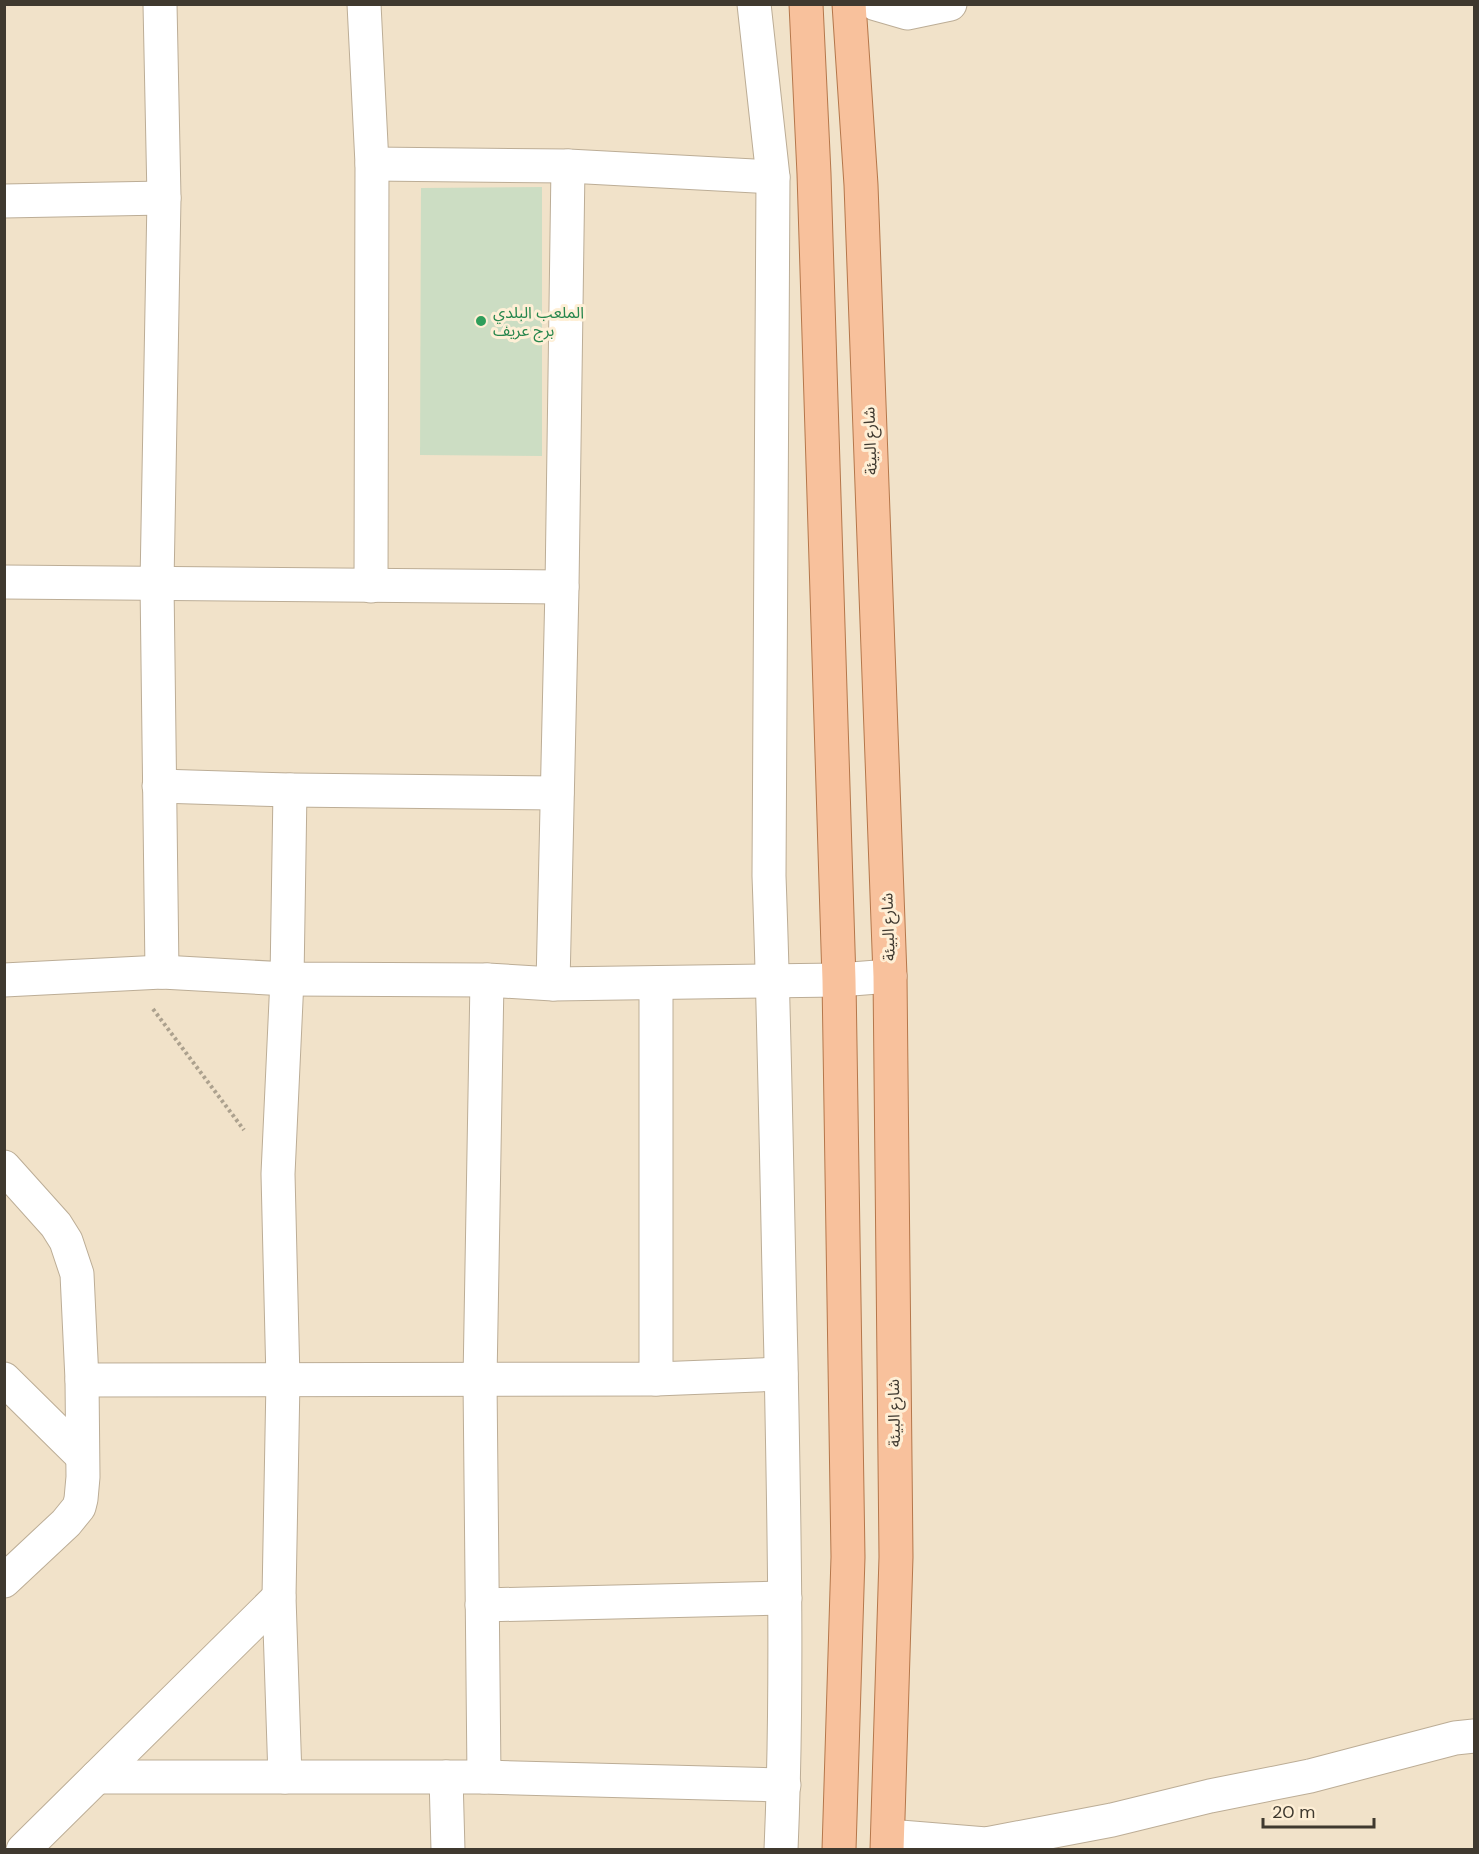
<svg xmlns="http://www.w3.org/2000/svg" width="1479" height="1854" font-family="'DM Sans','Noto Sans Arabic',sans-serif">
<rect width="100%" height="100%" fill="#f1e2c9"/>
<path fill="#ccddc3" d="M 542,187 L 542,456 L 420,455 L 421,188 Z"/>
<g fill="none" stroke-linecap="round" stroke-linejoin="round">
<g stroke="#bcad96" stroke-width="35">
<g id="street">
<path d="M 160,4 L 164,198 L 157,583 L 162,972"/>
<path d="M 364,4 L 372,164 L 371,586"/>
<path d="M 754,4 L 773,177 L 769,876 C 775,1037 777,1199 781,1360 C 784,1523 788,1687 781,1850"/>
<path d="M 876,4 L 907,13 L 950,4"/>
<path d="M 372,164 L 568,166 L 773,177"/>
<path d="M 4,201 L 164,198"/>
<path d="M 4,582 L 562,587"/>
<path d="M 159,786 L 290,790 L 557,793"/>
<path d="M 4,980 L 162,972 L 287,979 L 487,980 L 553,984 L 839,980 L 890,976"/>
<path d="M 656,983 L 656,1379"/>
<path d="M 553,984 L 562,587 L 568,166"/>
<path d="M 4,1167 L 56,1225 L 66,1241 L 77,1274 L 82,1380 L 83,1477 L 81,1499 L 79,1507 L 66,1523 L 4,1581"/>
<path d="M 4,1379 L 82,1456"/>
<path d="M 82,1380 L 656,1379 L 781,1374"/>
<path d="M 482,1605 L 785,1598"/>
<path d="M 97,1777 L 484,1777 L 784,1785"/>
<path d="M 285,1777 L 279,1597 L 283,1380 L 278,1174 L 287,979 L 290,790"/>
<path d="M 446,1777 L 448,1850"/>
<path d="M 484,1777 L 480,1380 L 487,980"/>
<path d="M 888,1836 L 986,1844 L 1112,1820 L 1210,1796 L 1310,1776 L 1455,1738 L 1474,1736"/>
<path d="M 23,1850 L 279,1597"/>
</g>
</g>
<g stroke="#b5774b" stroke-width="35">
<g id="primary">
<path d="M 806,4 L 814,174 L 839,980 L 848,1557 L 839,1850"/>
<path d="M 849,4 L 861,185 L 890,976 L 896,1557 L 887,1850"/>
</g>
</g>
<path stroke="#aca18e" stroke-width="4" stroke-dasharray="3 3" stroke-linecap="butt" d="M 153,1009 L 244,1130"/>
<use href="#street" stroke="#fff" stroke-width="33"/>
<use href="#primary" stroke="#f8c19c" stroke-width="33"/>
</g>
<circle fill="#2e9e5b" stroke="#feefd6" stroke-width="2" cx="481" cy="321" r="6"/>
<g text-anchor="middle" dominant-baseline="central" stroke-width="6" stroke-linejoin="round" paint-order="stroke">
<g font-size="16" fill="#27864d" stroke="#feefd6" text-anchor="start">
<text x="493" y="312">الملعب البلدي<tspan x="493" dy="18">برج عريف</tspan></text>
</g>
<g font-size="16" fill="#3f392f" stroke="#feefd6">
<text transform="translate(870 441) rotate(-92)">شارع البيئة</text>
<text transform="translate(888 927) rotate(-92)">شارع البيئة</text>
<text transform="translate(894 1413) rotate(-91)">شارع البيئة</text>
</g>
</g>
<rect width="1479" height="1854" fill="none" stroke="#3f392f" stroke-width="12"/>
<path d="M1263 1818v9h111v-9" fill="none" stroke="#3f392f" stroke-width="3"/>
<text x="1272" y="1818" font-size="18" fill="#3f392f" stroke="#feefd6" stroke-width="4.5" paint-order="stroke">20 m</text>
</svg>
